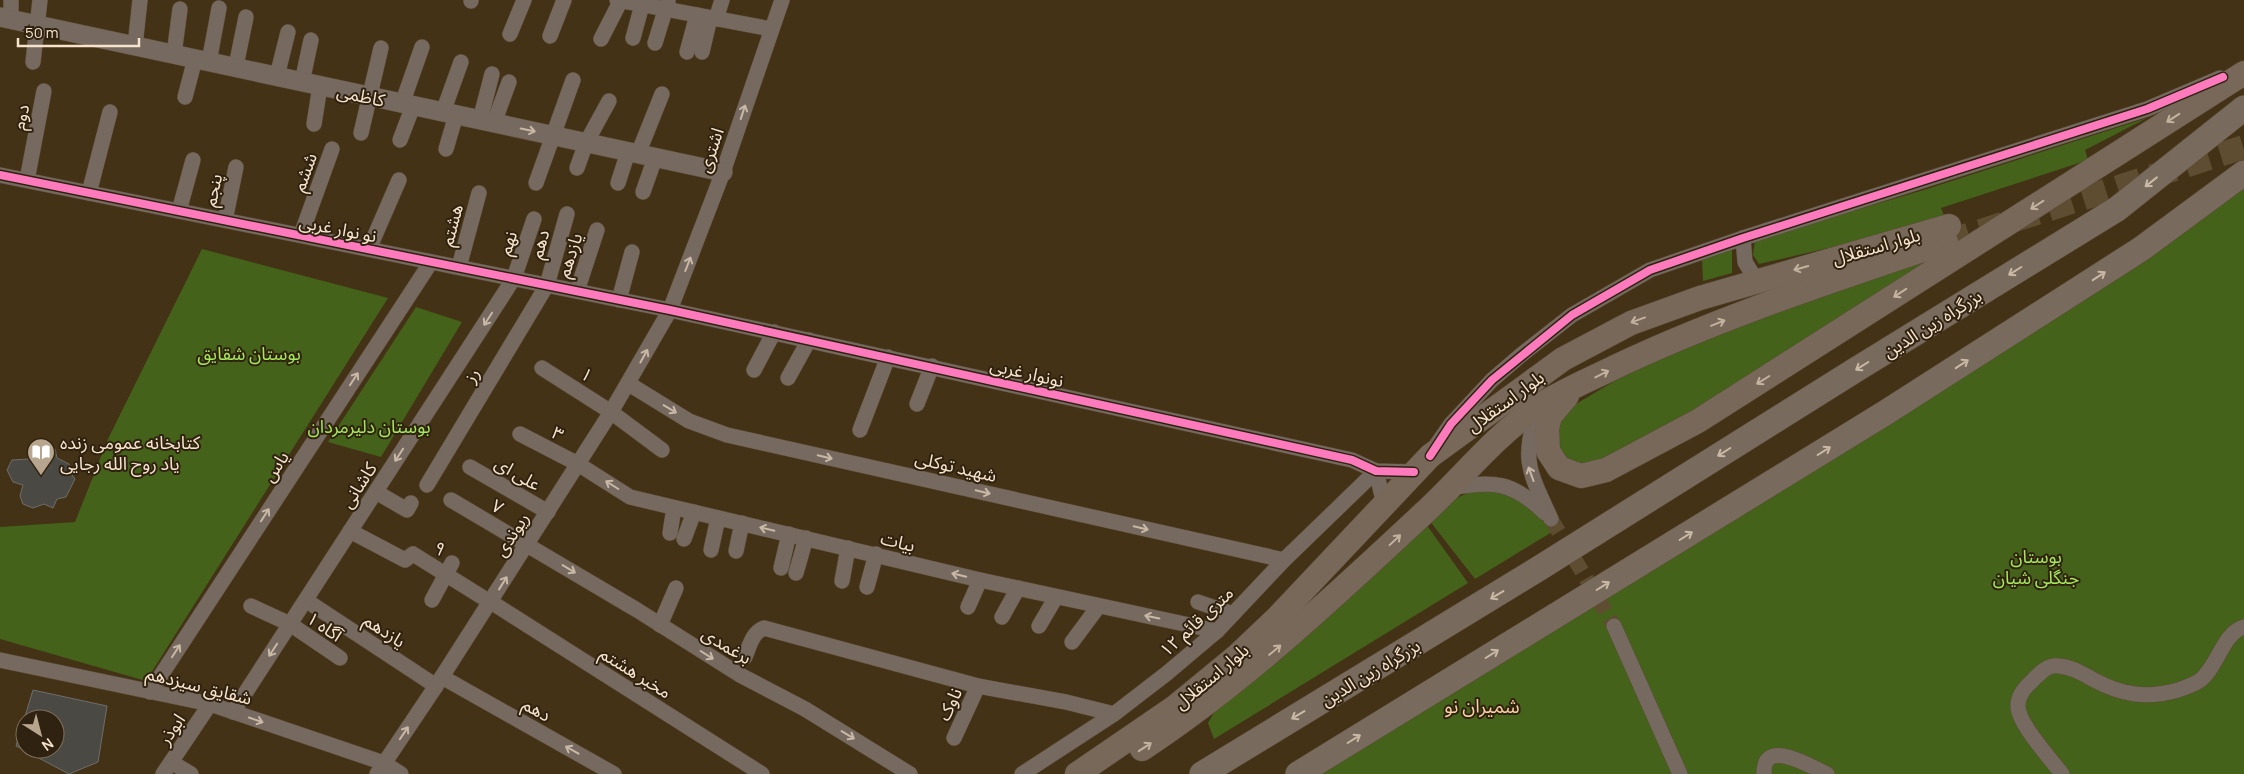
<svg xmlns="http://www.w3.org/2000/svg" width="2244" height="774" font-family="Manrope,'Noto Sans Arabic',sans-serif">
<rect width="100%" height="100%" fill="#443217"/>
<g fill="#446219">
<path d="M 2147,118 L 2085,150 L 2088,160 L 1941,208 L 1946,221 L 1759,264 L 1753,255 L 1755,240 L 1927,189 Z"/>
<path d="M 2244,171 L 2244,774 L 1287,774 L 1564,602 Z"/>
<path d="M 202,249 L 388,298 L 146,681 L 0,639 L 0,527 L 75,522 L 108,439 Z"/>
<path d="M 1732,249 L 1732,273 L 1703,281 L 1702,259 Z"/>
<path d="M 1955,249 L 1685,420 L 1590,468 L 1561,457 L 1555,422 L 1559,414 L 1618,379 L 1690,344 Z"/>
<path d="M 416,307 L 462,322 L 381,457 L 328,442 Z"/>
<path d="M 1485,489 L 1517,497 L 1546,523 L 1552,532 L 1475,579 L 1429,520 C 1450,502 1457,494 1485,489 Z"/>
<path d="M 1426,524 L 1468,583 L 1214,739 L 1208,723 L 1217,707 Z"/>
</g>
<g fill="#4a4944" stroke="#6e6d6a" fill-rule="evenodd">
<path d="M 44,446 L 55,449 L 57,458 L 69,464 L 70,472 L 75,479 L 66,497 L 57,499 L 53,508 L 44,504 L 33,508 L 23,504 L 20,496 L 23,485 L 13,482 L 7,470 L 12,460 L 29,459 L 32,451 Z"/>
<path d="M 33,690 L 107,706 L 98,762 L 69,774 L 16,746 ZM 25,719 L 55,719 L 55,749 L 25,749 Z"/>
</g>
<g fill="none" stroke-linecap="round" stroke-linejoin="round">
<path stroke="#5f4d32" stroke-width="15" stroke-dasharray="15 8" stroke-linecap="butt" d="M 1551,519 L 1614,626"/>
<path stroke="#5f4d32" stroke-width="24" stroke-dasharray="24 12" stroke-linecap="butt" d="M 1946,242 L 2244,147"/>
<g stroke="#5d4d37" stroke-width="16">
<g id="minor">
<path d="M 11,0 L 11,19"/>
<path d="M 617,0 L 771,29"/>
<path d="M 471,1 L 471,0"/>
<path d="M 716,19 L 722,0"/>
<path d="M 510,34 L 524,0"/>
<path d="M 550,36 L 564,0"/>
<path d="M 633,38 L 642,5"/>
<path d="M 601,39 L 621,0"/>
<path d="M 655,43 L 668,1"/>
<path d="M 135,46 L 140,0"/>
<path d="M 687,52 L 697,15"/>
<path d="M 702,52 L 710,18"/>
<path d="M 174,54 L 180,9"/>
<path d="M 33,62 L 40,0"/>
<path d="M 209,62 L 219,8"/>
<path d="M 236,66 L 246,17"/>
<path d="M 277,76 L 288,32"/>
<path d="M 302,82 L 311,40"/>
<path d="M 185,97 L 195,59"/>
<path d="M 402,104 L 422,47"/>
<path d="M 443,112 L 461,62"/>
<path d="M 480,120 L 492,74"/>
<path d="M 494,123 L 509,82"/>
<path d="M 314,124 L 320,86"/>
<path d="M 361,133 L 381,48"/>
<path d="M 400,140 L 413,106"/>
<path d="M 446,149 L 456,115"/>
<path d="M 638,154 L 662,94"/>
<path d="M 577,168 L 586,143 L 609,101"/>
<path d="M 0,175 L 670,310 L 1352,460 L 1376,471 L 1414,472"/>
<path d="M 27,180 L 44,91"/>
<path d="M 536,183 L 573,80"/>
<path d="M 618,183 L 628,152"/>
<path d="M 643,192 L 655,158"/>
<path d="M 89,193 L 110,112"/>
<path d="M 179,211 L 193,160"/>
<path d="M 225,220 L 236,167"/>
<path d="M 301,235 L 332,149"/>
<path d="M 1743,238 L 1745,262 L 1756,280"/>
<path d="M 369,249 L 399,180"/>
<path d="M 459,267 L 479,193"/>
<path d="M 577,291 L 597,230"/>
<path d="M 619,300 L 632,252"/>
<path d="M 542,368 L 611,412 L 662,450"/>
<path d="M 754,370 L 774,332"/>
<path d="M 788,378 L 809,340"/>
<path d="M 629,384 L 689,421 L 727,435 L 1284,560"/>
<path d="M 917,404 L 932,366"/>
<path d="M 1539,407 C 1520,459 1529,471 1551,519"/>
<path d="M 860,430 L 888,357"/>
<path d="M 520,434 L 578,464 L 630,497 L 980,580 L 1217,631"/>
<path d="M 1437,444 L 1451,424 L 1492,380 L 1521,355 L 1572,315 L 1650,270 L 1743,238 L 2147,109 L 2220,78"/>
<path d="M 470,467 L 548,512"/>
<path d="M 1376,471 L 1384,504"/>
<path d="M 427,485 L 547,285 L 567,214"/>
<path d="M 1451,488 C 1494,480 1513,482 1545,513"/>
<path d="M 376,492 L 407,510 L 411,503"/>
<path d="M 451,500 L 637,610 L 740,675 L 805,709 L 910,774"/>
<path d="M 350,531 L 405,560 L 413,554 L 482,597"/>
<path d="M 670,533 L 674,508"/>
<path d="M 684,539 L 694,512"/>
<path d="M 711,550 L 718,518"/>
<path d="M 736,551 L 742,523"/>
<path d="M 781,568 L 789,534"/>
<path d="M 796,573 L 806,538"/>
<path d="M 842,581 L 848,548"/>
<path d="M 867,587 L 876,554"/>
<path d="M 432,600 L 452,563"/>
<path d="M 491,602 L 762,774"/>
<path d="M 1198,602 L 1233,614"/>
<path d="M 313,605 L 436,686"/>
<path d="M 251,606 L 290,624 L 340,658"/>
<path d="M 968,607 L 980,580"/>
<path d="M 1002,617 L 1018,588"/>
<path d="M 660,625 L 676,588"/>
<path d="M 1039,626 L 1056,597"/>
<path d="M 1614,626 L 1680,774"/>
<path d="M 1072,642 L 1098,607"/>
<path d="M 745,657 C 750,645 752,633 764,628 L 978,686 L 1066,702 L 1114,714"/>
<path d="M 0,660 L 210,704 L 384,763 L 401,774"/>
<path d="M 442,677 L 614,774"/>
<path d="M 150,692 L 431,262"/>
<path d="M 233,712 L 514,278 L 534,219"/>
<path d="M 954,738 L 978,686"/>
<path d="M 171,762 L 191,774"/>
<path d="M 163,774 L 210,704"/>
<path d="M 377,774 L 436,686 L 611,412 L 670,310 L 723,172 L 782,0"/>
<path d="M 1022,774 L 1114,714 L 1166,674 L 1217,631 L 1284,560 L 1376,471"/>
<path d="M 1764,774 C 1763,736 1811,767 1827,774"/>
<path d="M 2062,774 C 2051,759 2016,722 2018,704 C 2019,693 2026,687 2033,680 C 2040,673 2048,664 2059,666 C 2072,667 2083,674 2094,680 C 2122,695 2147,699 2178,690 C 2184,688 2193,685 2199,681 C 2217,669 2223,632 2244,627"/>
</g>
</g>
<g stroke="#5d4d37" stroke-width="20">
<path id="tertiary" d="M 0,17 L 723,172"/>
</g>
<g stroke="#5d4d37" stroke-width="25">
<g id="primary">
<path d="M 1567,396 L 1550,416 L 1547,428 L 1548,451 L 1559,468 L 1581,476 L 1606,470 L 1698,421 L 2244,73"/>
<path d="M 1142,749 C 1245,681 1334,597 1424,513 C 1461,479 1492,439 1533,410 C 1557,393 1589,380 1615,367 C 1722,316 1835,280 1946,242"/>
<path d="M 1077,774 L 1175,707 L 1237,656 L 1277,618 L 1430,456 L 1563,359 L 1631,323 L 1700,298 L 1949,226"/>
</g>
</g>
<g stroke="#5d4d37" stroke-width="26">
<g id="trunk">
<path d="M 1202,774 L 1538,569 L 1857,369 L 2117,209 L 2244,108"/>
<path d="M 1298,774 L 1885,413 L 2141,249 L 2244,173"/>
</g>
</g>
<use href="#minor" stroke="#76695f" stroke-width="15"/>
<use href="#tertiary" stroke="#76695f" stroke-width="19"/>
<use href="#primary" stroke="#776859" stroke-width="24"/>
<use href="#trunk" stroke="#786a5c" stroke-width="25"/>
<g stroke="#302210" stroke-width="11">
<g id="cycleway">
<path d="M 0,175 L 670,310 L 1352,460 L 1376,471 L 1414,472"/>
<path d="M 1430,456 L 1451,424 L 1492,380 L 1572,315 L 1650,270 L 1743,238 L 2147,109 L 2223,77"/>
</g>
</g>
<use href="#cycleway" stroke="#fd7abc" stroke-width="8"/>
</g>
<defs><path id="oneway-shaft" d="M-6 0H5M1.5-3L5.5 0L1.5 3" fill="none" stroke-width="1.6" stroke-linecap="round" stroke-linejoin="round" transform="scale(1.25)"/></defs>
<g stroke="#c9b8a6">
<use href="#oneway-shaft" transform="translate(743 112) rotate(-72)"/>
<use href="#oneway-shaft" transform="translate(528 130) rotate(12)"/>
<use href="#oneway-shaft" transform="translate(688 264) rotate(-69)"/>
<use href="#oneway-shaft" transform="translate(488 319) rotate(123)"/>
<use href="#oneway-shaft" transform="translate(644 356) rotate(-61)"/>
<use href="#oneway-shaft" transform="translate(354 379) rotate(-57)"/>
<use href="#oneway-shaft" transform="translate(670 409) rotate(31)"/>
<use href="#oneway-shaft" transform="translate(399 455) rotate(123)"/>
<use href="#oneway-shaft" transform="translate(825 457) rotate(13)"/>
<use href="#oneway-shaft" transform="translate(1531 474) rotate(-110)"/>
<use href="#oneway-shaft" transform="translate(612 485) rotate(-148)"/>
<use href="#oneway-shaft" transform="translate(983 492) rotate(13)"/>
<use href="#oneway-shaft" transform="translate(265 515) rotate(-57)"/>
<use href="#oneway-shaft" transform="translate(1141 528) rotate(13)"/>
<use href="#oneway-shaft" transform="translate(767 529) rotate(-167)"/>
<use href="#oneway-shaft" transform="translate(569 569) rotate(31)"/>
<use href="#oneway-shaft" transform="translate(959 575) rotate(-166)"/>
<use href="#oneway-shaft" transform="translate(503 583) rotate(-58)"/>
<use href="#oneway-shaft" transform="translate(1152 617) rotate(-169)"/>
<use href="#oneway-shaft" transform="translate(273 650) rotate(123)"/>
<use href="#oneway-shaft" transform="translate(176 651) rotate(-57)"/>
<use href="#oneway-shaft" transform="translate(707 655) rotate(32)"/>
<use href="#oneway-shaft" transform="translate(256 720) rotate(19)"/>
<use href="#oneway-shaft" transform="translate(404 733) rotate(-56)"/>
<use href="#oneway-shaft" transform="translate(848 735) rotate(31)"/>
<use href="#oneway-shaft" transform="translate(572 750) rotate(-151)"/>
</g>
<g stroke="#c3b29e">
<use href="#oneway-shaft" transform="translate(2173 118) rotate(147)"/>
<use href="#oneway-shaft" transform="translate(2037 205) rotate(147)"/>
<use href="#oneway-shaft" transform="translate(1801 268) rotate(164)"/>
<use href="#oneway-shaft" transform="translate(1900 293) rotate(147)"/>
<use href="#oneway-shaft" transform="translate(1638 320) rotate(160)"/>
<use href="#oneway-shaft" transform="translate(1718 323) rotate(-22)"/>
<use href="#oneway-shaft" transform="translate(1602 374) rotate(-27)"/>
<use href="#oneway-shaft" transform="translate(1763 380) rotate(148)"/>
<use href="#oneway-shaft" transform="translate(1395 540) rotate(-43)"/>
<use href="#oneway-shaft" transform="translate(1275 650) rotate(-40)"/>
<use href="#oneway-shaft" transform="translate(1145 747) rotate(-33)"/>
</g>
<g stroke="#cab9a5">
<use href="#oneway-shaft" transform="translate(2151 182) rotate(142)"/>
<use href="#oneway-shaft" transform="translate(2015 271) rotate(148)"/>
<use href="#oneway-shaft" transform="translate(2099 276) rotate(-33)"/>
<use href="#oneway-shaft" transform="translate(1962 364) rotate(-33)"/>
<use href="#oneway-shaft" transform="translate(1862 366) rotate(148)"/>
<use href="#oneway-shaft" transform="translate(1824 451) rotate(-32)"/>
<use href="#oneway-shaft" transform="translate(1724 452) rotate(148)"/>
<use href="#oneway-shaft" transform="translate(1686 536) rotate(-32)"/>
<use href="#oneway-shaft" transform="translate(1603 586) rotate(-32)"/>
<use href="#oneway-shaft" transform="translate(1497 595) rotate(149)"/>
<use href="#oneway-shaft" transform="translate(1492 654) rotate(-32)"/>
<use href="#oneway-shaft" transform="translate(1298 715) rotate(149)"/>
<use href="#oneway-shaft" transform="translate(1354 739) rotate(-32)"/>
</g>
<defs>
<g id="library-pin" transform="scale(1.4375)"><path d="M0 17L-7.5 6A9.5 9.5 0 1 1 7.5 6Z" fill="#b8a58d" stroke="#302210"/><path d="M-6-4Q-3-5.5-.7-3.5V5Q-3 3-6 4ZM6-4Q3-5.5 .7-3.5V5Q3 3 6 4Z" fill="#fff"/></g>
</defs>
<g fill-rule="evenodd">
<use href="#library-pin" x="41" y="452"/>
</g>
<g text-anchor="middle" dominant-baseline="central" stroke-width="4" stroke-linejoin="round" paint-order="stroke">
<g font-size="18" fill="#f6e3cc" stroke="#302210">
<text transform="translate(361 95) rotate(12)">کاظمی</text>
<text transform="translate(20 117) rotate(-79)">دوم</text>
<text transform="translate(710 150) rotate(-71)">اشتری</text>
<text transform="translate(304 172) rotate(-70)">ششم</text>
<text transform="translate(212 190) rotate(-78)">پنجم</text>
<text transform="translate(451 225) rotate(-75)">هشتم</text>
<text transform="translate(338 228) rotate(11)">نو نوار غربی</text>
<text transform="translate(507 243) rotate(-72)">نهم</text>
<text transform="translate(539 244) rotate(-74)">دهم</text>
<text transform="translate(1876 246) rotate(-16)">بلوار استقلال</text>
<text transform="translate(569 255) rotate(-72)">یازدهم</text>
<text transform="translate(1932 323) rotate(-32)">بزرگراه زین الدین</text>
<text transform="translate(1027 372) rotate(13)">نونوار غربی</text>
<text transform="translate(587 374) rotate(33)">۱</text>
<text transform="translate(471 375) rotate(-59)">رز</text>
<text transform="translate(1505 401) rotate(-36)">بلوار استقلال</text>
<text transform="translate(558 433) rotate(28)">۳</text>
<text transform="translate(275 466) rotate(-57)">یاس</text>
<text transform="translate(956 466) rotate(13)">شهید توکلی</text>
<text transform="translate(518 473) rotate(30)">علی ای</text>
<text transform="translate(358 485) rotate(-57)">کاشانی</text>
<text transform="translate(498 506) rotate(30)">۷</text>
<text transform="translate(511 534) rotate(-57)">ریوندی</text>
<text transform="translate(898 541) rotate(14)">بیات</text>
<text transform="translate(440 548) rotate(31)">۹</text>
<text transform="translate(1196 621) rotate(-43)">۱۲ متری قائم</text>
<text transform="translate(325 626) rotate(34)">آگاه ۱</text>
<text transform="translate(385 630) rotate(33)">یازدهم</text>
<text transform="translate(727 645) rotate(31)">برغمدی</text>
<text transform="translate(636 672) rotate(32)">مخبر هشتم</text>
<text transform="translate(1370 672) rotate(-31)">بزرگراه زین الدین</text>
<text transform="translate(1211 676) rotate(-40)">بلوار استقلال</text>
<text transform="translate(199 685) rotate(14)">شقایق سیزدهم</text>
<text transform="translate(949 704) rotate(-65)">ناوک</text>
<text transform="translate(537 709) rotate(29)">دهم</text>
<text transform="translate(171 729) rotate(-56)">ابوذر</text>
</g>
<g font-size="18" fill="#a3e958" stroke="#302210">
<text x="249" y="353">بوستان شقایق</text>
<text x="369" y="426">بوستان دلیرمردان</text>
<text x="2036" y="556">بوستان<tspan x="2036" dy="21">جنگلی شیان</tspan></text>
</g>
<g font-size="18" fill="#f6e3cc" stroke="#302210" text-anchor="start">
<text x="60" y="442">کتابخانه عمومی زنده<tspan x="60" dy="21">یاد روح الله رجایی</tspan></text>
</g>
<g font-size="19" fill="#f8d0a2" stroke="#302210">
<text x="1482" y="706">شمیران نو</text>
</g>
</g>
<g transform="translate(40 734) rotate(144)"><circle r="24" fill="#302210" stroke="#7f6f5b"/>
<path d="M0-4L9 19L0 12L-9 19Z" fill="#b8a58d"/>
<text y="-8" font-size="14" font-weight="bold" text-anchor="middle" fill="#f6e3cc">N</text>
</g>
<path d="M18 38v8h121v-8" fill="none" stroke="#f6e3cc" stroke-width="2.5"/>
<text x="25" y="38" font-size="15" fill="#f6e3cc" stroke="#302210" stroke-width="4" paint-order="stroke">50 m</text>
</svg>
